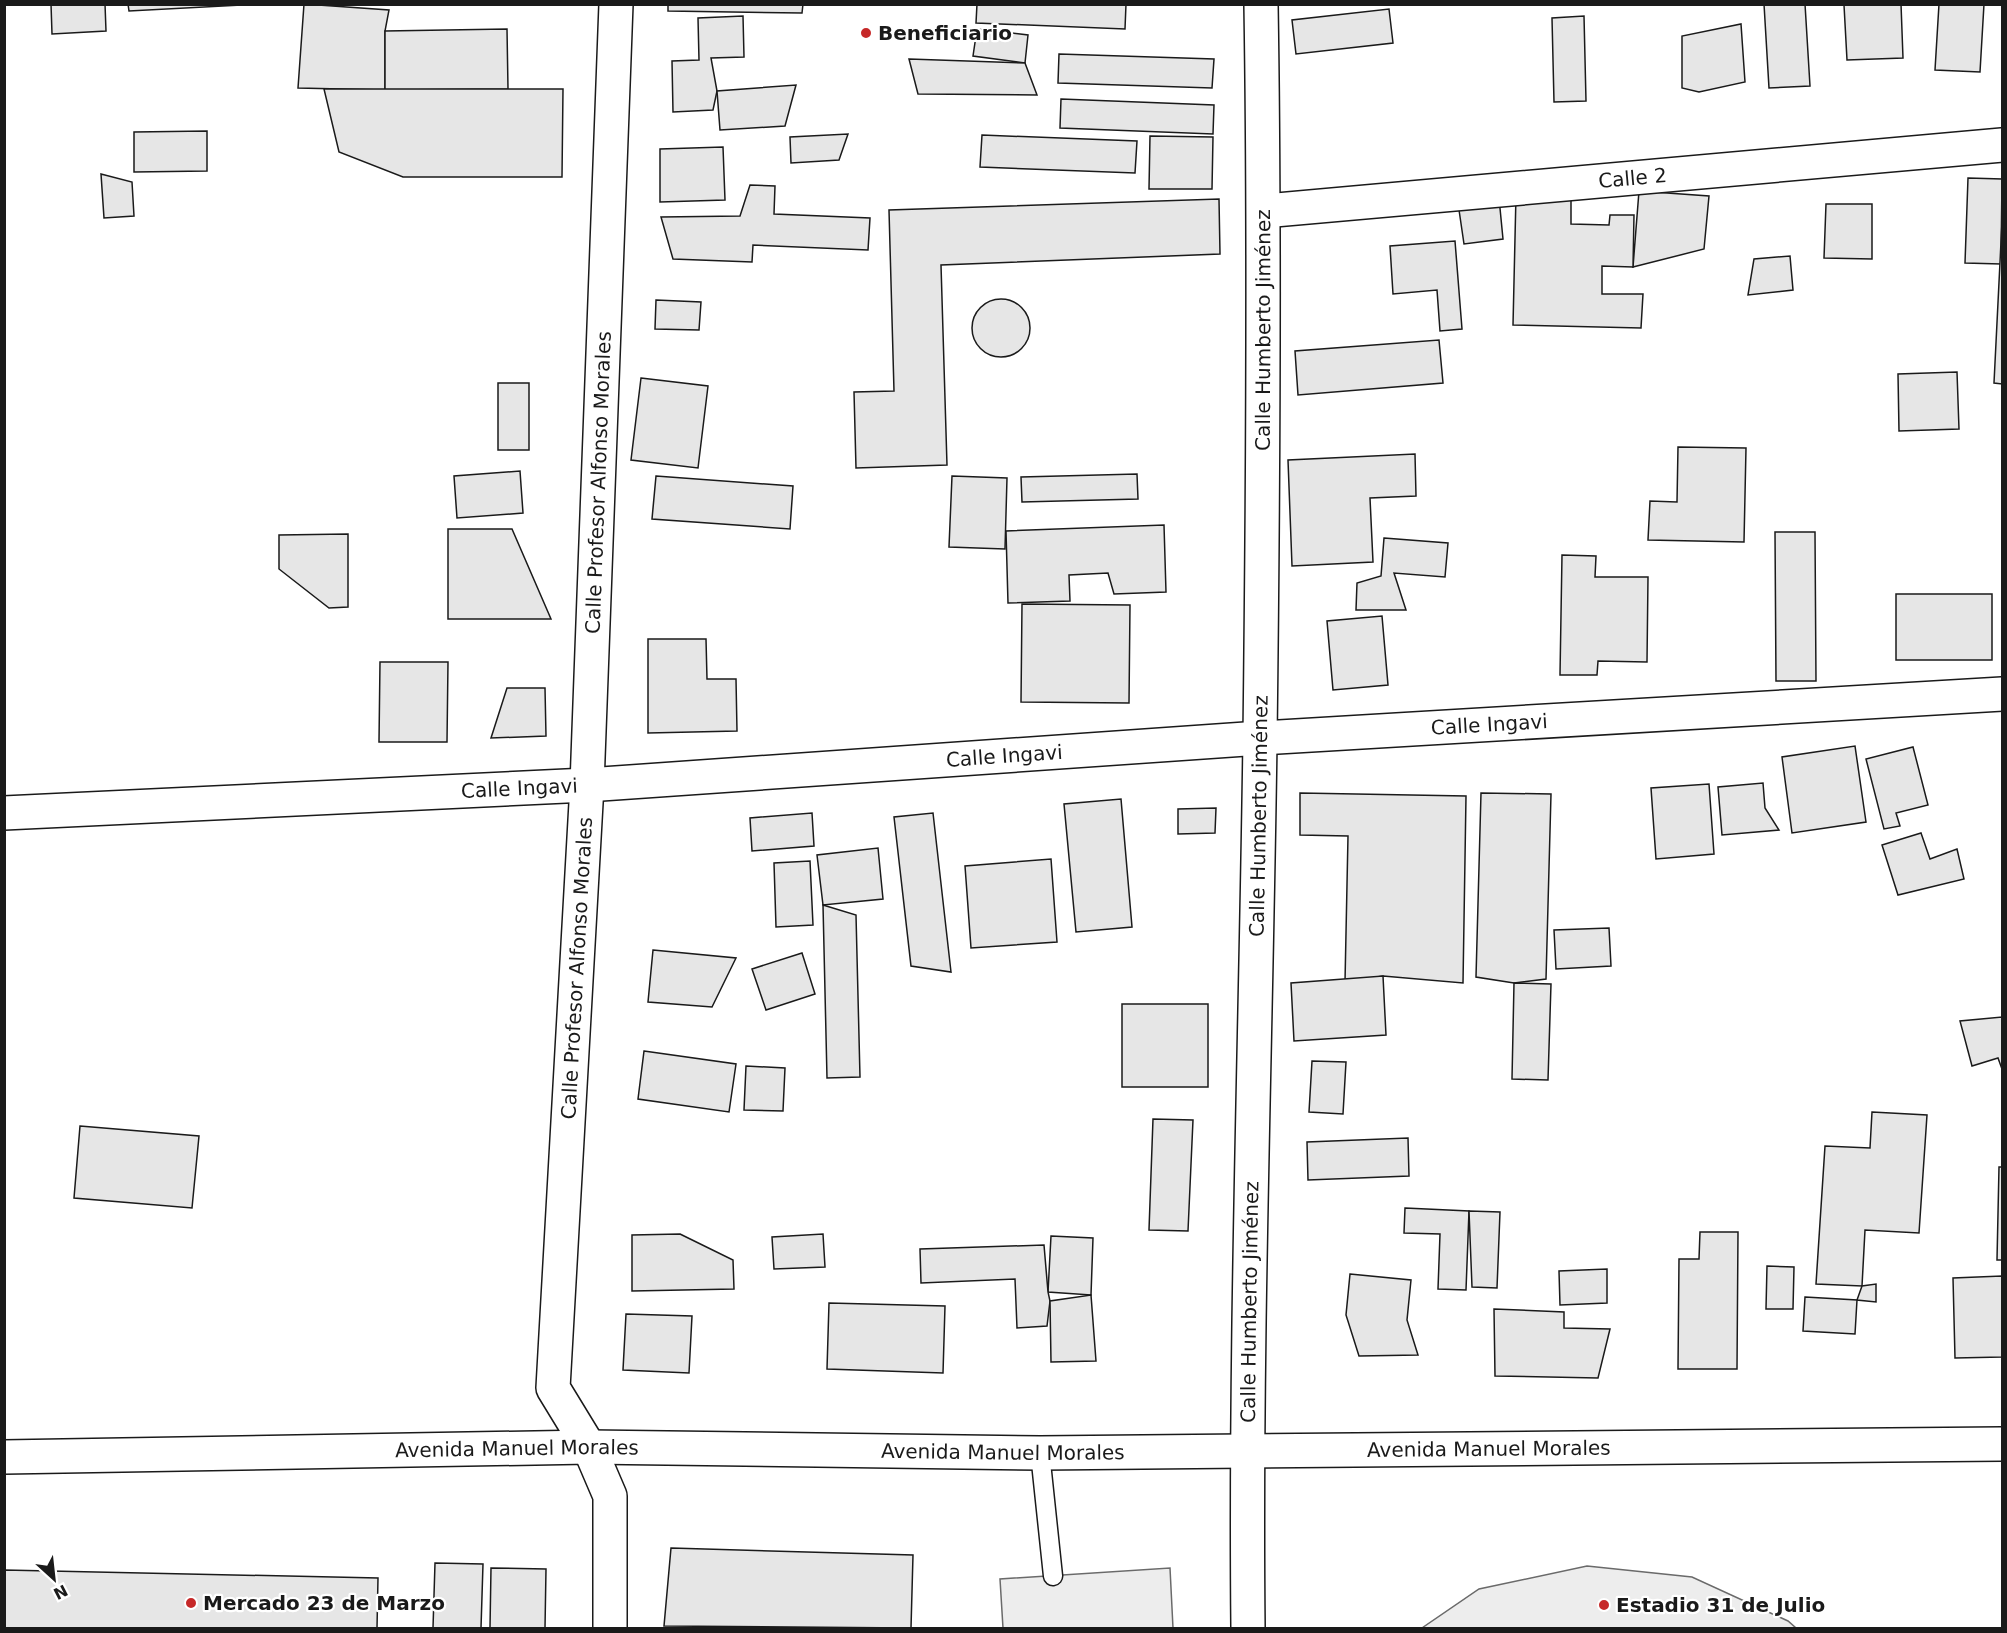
<svg xmlns="http://www.w3.org/2000/svg" width="2007" height="1633" font-family="'DejaVu Sans',sans-serif">
<rect width="100%" height="100%" fill="#fff"/>
<g fill="#ededed" stroke="#6a6a6a" stroke-width="1.5">
<path d="M 1587,1566 L 1692,1577 L 1788,1621 L 1796,1628 L 1422,1628 L 1479,1589 Z"/>
<path d="M 1170,1568 L 1173,1628 L 1003,1628 L 1000,1579 Z"/>
</g>
<g fill="#e6e6e6" stroke="#1a1a1a" stroke-width="1.5">
<path d="M 51,4 L 105,4 L 106,31 L 52,34 Z"/>
<path d="M 128,4 L 259,4 L 129,11 Z"/>
<path d="M 304,4 L 389,10 L 385,31 L 385,90 L 298,88 Z"/>
<path d="M 668,4 L 803,4 L 802,13 L 668,11 Z"/>
<path d="M 977,4 L 1126,4 L 1125,29 L 976,23 Z"/>
<path d="M 1764,4 L 1805,4 L 1810,86 L 1769,88 Z"/>
<path d="M 1901,4 L 1903,58 L 1847,60 L 1844,5 Z"/>
<path d="M 1939,4 L 1984,4 L 1980,72 L 1935,70 Z"/>
<path d="M 1389,9 L 1393,43 L 1296,54 L 1292,20 Z"/>
<path d="M 743,16 L 744,57 L 711,58 L 717,91 L 713,110 L 673,112 L 672,61 L 699,60 L 698,18 Z"/>
<path d="M 1584,16 L 1586,101 L 1554,102 L 1552,18 Z"/>
<path d="M 1741,24 L 1745,82 L 1699,92 L 1682,88 L 1682,36 Z"/>
<path d="M 507,29 L 508,89 L 385,90 L 385,31 Z"/>
<path d="M 977,29 L 1028,35 L 1025,63 L 973,56 Z"/>
<path d="M 1059,54 L 1214,59 L 1212,88 L 1058,83 Z"/>
<path d="M 909,59 L 1025,63 L 1037,95 L 918,94 Z"/>
<path d="M 796,85 L 785,126 L 720,130 L 717,91 Z"/>
<path d="M 324,89 L 563,89 L 562,177 L 403,177 L 339,152 Z"/>
<path d="M 1061,99 L 1214,105 L 1213,134 L 1060,128 Z"/>
<path d="M 207,131 L 207,171 L 134,172 L 134,132 Z"/>
<path d="M 848,134 L 839,160 L 791,163 L 790,137 Z"/>
<path d="M 982,135 L 1137,141 L 1135,173 L 980,167 Z"/>
<path d="M 1150,136 L 1213,137 L 1212,189 L 1149,189 Z"/>
<path d="M 723,147 L 725,200 L 660,202 L 660,149 Z"/>
<path d="M 101,174 L 132,182 L 134,216 L 104,218 Z"/>
<path d="M 1968,178 L 2002,179 L 2001,264 L 1965,263 Z"/>
<path d="M 750,185 L 775,186 L 774,214 L 870,218 L 868,250 L 753,245 L 752,262 L 673,259 L 661,217 L 740,216 Z"/>
<path d="M 1639,191 L 1709,196 L 1704,249 L 1633,267 Z"/>
<path d="M 1516,195 L 1571,196 L 1571,224 L 1609,225 L 1610,215 L 1634,215 L 1633,267 L 1602,266 L 1602,294 L 1643,294 L 1641,328 L 1513,325 Z"/>
<path d="M 1499,198 L 1503,239 L 1464,244 L 1458,203 Z"/>
<path d="M 1219,199 L 1220,254 L 941,265 L 947,465 L 856,468 L 854,392 L 894,391 L 889,210 Z"/>
<path d="M 1826,204 L 1872,204 L 1872,259 L 1824,258 Z"/>
<path d="M 2002,222 L 2002,384 L 1994,383 Z"/>
<path d="M 1455,241 L 1462,329 L 1440,331 L 1437,290 L 1393,294 L 1390,246 Z"/>
<path d="M 1790,256 L 1793,290 L 1748,295 L 1754,259 Z"/>
<circle cx="1001" cy="328" r="29"/>
<path d="M 656,300 L 701,302 L 699,330 L 655,329 Z"/>
<path d="M 1439,340 L 1443,383 L 1298,395 L 1295,351 Z"/>
<path d="M 1957,372 L 1959,429 L 1899,431 L 1898,374 Z"/>
<path d="M 641,378 L 708,386 L 698,468 L 631,460 Z"/>
<rect x="498" y="383" width="31" height="67"/>
<path d="M 1678,447 L 1746,448 L 1744,542 L 1648,540 L 1650,501 L 1677,502 Z"/>
<path d="M 1415,454 L 1416,496 L 1370,498 L 1373,562 L 1292,566 L 1288,460 Z"/>
<path d="M 520,471 L 523,513 L 457,518 L 454,476 Z"/>
<path d="M 1137,474 L 1138,499 L 1022,502 L 1021,477 Z"/>
<path d="M 656,476 L 793,486 L 790,529 L 652,519 Z"/>
<path d="M 952,476 L 1007,478 L 1005,549 L 949,547 Z"/>
<path d="M 1164,525 L 1166,592 L 1114,594 L 1108,573 L 1069,575 L 1070,601 L 1008,603 L 1006,531 Z"/>
<path d="M 448,529 L 512,529 L 551,619 L 448,619 Z"/>
<path d="M 1775,532 L 1815,532 L 1816,681 L 1776,681 Z"/>
<path d="M 348,534 L 348,607 L 329,608 L 279,569 L 279,535 Z"/>
<path d="M 1384,538 L 1448,543 L 1445,577 L 1394,573 L 1406,610 L 1356,610 L 1357,583 L 1381,576 Z"/>
<path d="M 1562,555 L 1596,556 L 1595,577 L 1648,577 L 1647,662 L 1598,661 L 1597,675 L 1560,675 Z"/>
<rect x="1896" y="594" width="96" height="66"/>
<path d="M 1022,604 L 1130,605 L 1129,703 L 1021,702 Z"/>
<path d="M 1382,616 L 1388,685 L 1333,690 L 1327,621 Z"/>
<path d="M 648,639 L 706,639 L 707,679 L 736,679 L 737,731 L 648,733 Z"/>
<path d="M 380,662 L 448,662 L 447,742 L 379,742 Z"/>
<path d="M 507,688 L 545,688 L 546,736 L 491,738 Z"/>
<path d="M 1855,746 L 1866,822 L 1792,833 L 1782,757 Z"/>
<path d="M 1913,747 L 1928,805 L 1896,813 L 1900,826 L 1884,829 L 1866,759 Z"/>
<path d="M 1763,783 L 1765,808 L 1779,830 L 1722,835 L 1718,787 Z"/>
<path d="M 1709,784 L 1714,854 L 1656,859 L 1651,788 Z"/>
<path d="M 1300,793 L 1466,796 L 1463,983 L 1383,976 L 1345,982 L 1348,836 L 1300,835 Z"/>
<path d="M 1481,793 L 1551,794 L 1546,979 L 1514,983 L 1476,977 Z"/>
<path d="M 1121,799 L 1132,927 L 1076,932 L 1064,804 Z"/>
<path d="M 1216,808 L 1215,833 L 1178,834 L 1178,809 Z"/>
<path d="M 812,813 L 814,846 L 752,851 L 750,818 Z"/>
<path d="M 933,813 L 951,972 L 911,966 L 894,817 Z"/>
<path d="M 1921,833 L 1930,859 L 1957,849 L 1964,879 L 1898,895 L 1882,845 Z"/>
<path d="M 878,848 L 883,899 L 823,905 L 817,855 Z"/>
<path d="M 1051,859 L 1057,942 L 971,948 L 965,866 Z"/>
<path d="M 810,861 L 813,925 L 776,927 L 774,863 Z"/>
<path d="M 823,905 L 856,915 L 860,1077 L 827,1078 Z"/>
<path d="M 1609,928 L 1611,966 L 1556,969 L 1554,930 Z"/>
<path d="M 653,950 L 736,958 L 712,1007 L 648,1002 Z"/>
<path d="M 802,953 L 815,994 L 766,1010 L 752,969 Z"/>
<path d="M 1383,976 L 1386,1035 L 1294,1041 L 1291,983 Z"/>
<path d="M 1514,983 L 1551,984 L 1548,1080 L 1512,1079 Z"/>
<rect x="1122" y="1004" width="86" height="83"/>
<path d="M 2002,1017 L 2002,1069 L 1998,1058 L 1972,1066 L 1960,1021 Z"/>
<path d="M 644,1051 L 736,1064 L 729,1112 L 638,1099 Z"/>
<path d="M 1312,1061 L 1346,1062 L 1343,1114 L 1309,1112 Z"/>
<path d="M 746,1066 L 785,1068 L 783,1111 L 744,1110 Z"/>
<path d="M 1872,1112 L 1927,1115 L 1919,1233 L 1865,1230 L 1862,1286 L 1816,1284 L 1825,1146 L 1870,1148 Z"/>
<path d="M 1153,1119 L 1193,1120 L 1188,1231 L 1149,1230 Z"/>
<path d="M 80,1126 L 199,1136 L 192,1208 L 74,1198 Z"/>
<path d="M 1408,1138 L 1409,1176 L 1308,1180 L 1307,1142 Z"/>
<path d="M 1999,1167 L 2002,1167 L 2002,1260 L 1997,1260 Z"/>
<path d="M 1405,1208 L 1469,1211 L 1466,1290 L 1438,1289 L 1440,1234 L 1404,1233 Z"/>
<path d="M 1469,1211 L 1500,1212 L 1497,1288 L 1472,1287 Z"/>
<path d="M 1700,1232 L 1738,1232 L 1737,1369 L 1678,1369 L 1679,1259 L 1699,1259 Z"/>
<path d="M 680,1234 L 733,1260 L 734,1289 L 632,1291 L 632,1235 Z"/>
<path d="M 823,1234 L 825,1267 L 774,1269 L 772,1237 Z"/>
<path d="M 1051,1236 L 1093,1238 L 1091,1295 L 1048,1292 Z"/>
<path d="M 1044,1245 L 1048,1292 L 1050,1301 L 1047,1326 L 1017,1328 L 1015,1279 L 921,1283 L 920,1249 Z"/>
<path d="M 1767,1266 L 1794,1267 L 1793,1309 L 1766,1309 Z"/>
<path d="M 1607,1269 L 1607,1303 L 1560,1305 L 1559,1271 Z"/>
<path d="M 1350,1274 L 1411,1280 L 1407,1320 L 1418,1355 L 1359,1356 L 1346,1315 Z"/>
<path d="M 2002,1276 L 2002,1357 L 1955,1358 L 1953,1278 Z"/>
<path d="M 1876,1284 L 1876,1302 L 1857,1300 L 1862,1286 Z"/>
<path d="M 1091,1295 L 1096,1361 L 1051,1362 L 1050,1301 Z"/>
<path d="M 1805,1297 L 1857,1300 L 1855,1334 L 1803,1331 Z"/>
<path d="M 829,1303 L 945,1306 L 943,1373 L 827,1369 Z"/>
<path d="M 1494,1309 L 1564,1312 L 1564,1328 L 1610,1329 L 1598,1378 L 1495,1376 Z"/>
<path d="M 626,1314 L 692,1316 L 689,1373 L 623,1370 Z"/>
<path d="M 671,1548 L 913,1555 L 911,1628 L 664,1626 Z"/>
<path d="M 435,1563 L 483,1564 L 481,1628 L 433,1628 Z"/>
<path d="M 491,1568 L 546,1569 L 545,1628 L 490,1628 Z"/>
<path d="M 4,1570 L 378,1578 L 377,1628 L 4,1628 Z"/>
</g>
<g fill="none" stroke-linecap="round" stroke-linejoin="round">
<g stroke="#1a1a1a" stroke-width="21">
<path id="lane" d="M 1040,1453 L 1053,1576"/>
</g>
<g stroke="#1a1a1a" stroke-width="36">
<g id="street">
<path id="s1" d="M 1264,211 L 2002,145"/>
<path id="s2" d="M 4,813 L 587,785 L 1260,738 L 2002,694"/>
<path id="s3" d="M 610,1628 L 610,1496 L 589,1447 L 553,1388 L 587,785 L 616,4"/>
<path id="s4" d="M 1248,1628 C 1245,1332 1256,1036 1260,739 C 1263,494 1265,249 1261,4"/>
</g>
</g>
<g stroke="#1a1a1a" stroke-width="36">
<g id="secondary">
<path id="s5" d="M 4,1457 L 589,1447 L 1040,1453 L 2002,1444"/>
</g>
</g>
<use href="#lane" stroke="#fff" stroke-width="18"/>
<use href="#street" stroke="#fff" stroke-width="33"/>
<use href="#secondary" stroke="#fff" stroke-width="33"/>
</g>
<g fill="#c62828" stroke="#fff" stroke-width="2">
<circle cx="866" cy="33" r="6"/>
<circle cx="191" cy="1603" r="6"/>
<circle cx="1604" cy="1605" r="6"/>
</g>
<g text-anchor="middle" dominant-baseline="central" stroke-width="4.5" stroke-linejoin="round" paint-order="stroke">
<g font-size="20" font-weight="bold" fill="#1a1a1a" stroke="#fff" text-anchor="start">
<text x="878" y="33">Beneficiario</text>
<text x="203" y="1603">Mercado 23 de Marzo</text>
<text x="1616" y="1605">Estadio 31 de Julio</text>
</g>
<g font-size="20" fill="#1a1a1a" stroke="#fff">
<text stroke="none"><textPath href="#s1" startOffset="370">Calle 2</textPath></text>
<text stroke="none"><textPath href="#s4" startOffset="1298">Calle Humberto Jiménez</textPath></text>
<text stroke="none"><textPath href="#s3" startOffset="1161">Calle Profesor Alfonso Morales</textPath></text>
<text stroke="none"><textPath href="#s2" startOffset="1488">Calle Ingavi</textPath></text>
<text stroke="none"><textPath href="#s2" startOffset="1002">Calle Ingavi</textPath></text>
<text stroke="none"><textPath href="#s2" startOffset="516">Calle Ingavi</textPath></text>
<text stroke="none"><textPath href="#s4" startOffset="812">Calle Humberto Jiménez</textPath></text>
<text stroke="none"><textPath href="#s3" startOffset="675">Calle Profesor Alfonso Morales</textPath></text>
<text stroke="none"><textPath href="#s4" startOffset="326">Calle Humberto Jiménez</textPath></text>
<text stroke="none"><textPath href="#s5" startOffset="513">Avenida Manuel Morales</textPath></text>
<text stroke="none"><textPath href="#s5" startOffset="1485">Avenida Manuel Morales</textPath></text>
<text stroke="none"><textPath href="#s5" startOffset="999">Avenida Manuel Morales</textPath></text>
</g>
</g>
<rect width="2007" height="1633" fill="none" stroke="#1a1a1a" stroke-width="12"/>
<g transform="translate(54 1579) rotate(153)" stroke="#ffffff" stroke-width="4.5" paint-order="stroke">
<path d="M0-4.5L10 22L0 15L-10 22Z" fill="#1a1a1a"/>
<text y="-9" font-size="16" font-weight="bold" text-anchor="middle" fill="#1a1a1a">N</text>
</g>
</svg>
